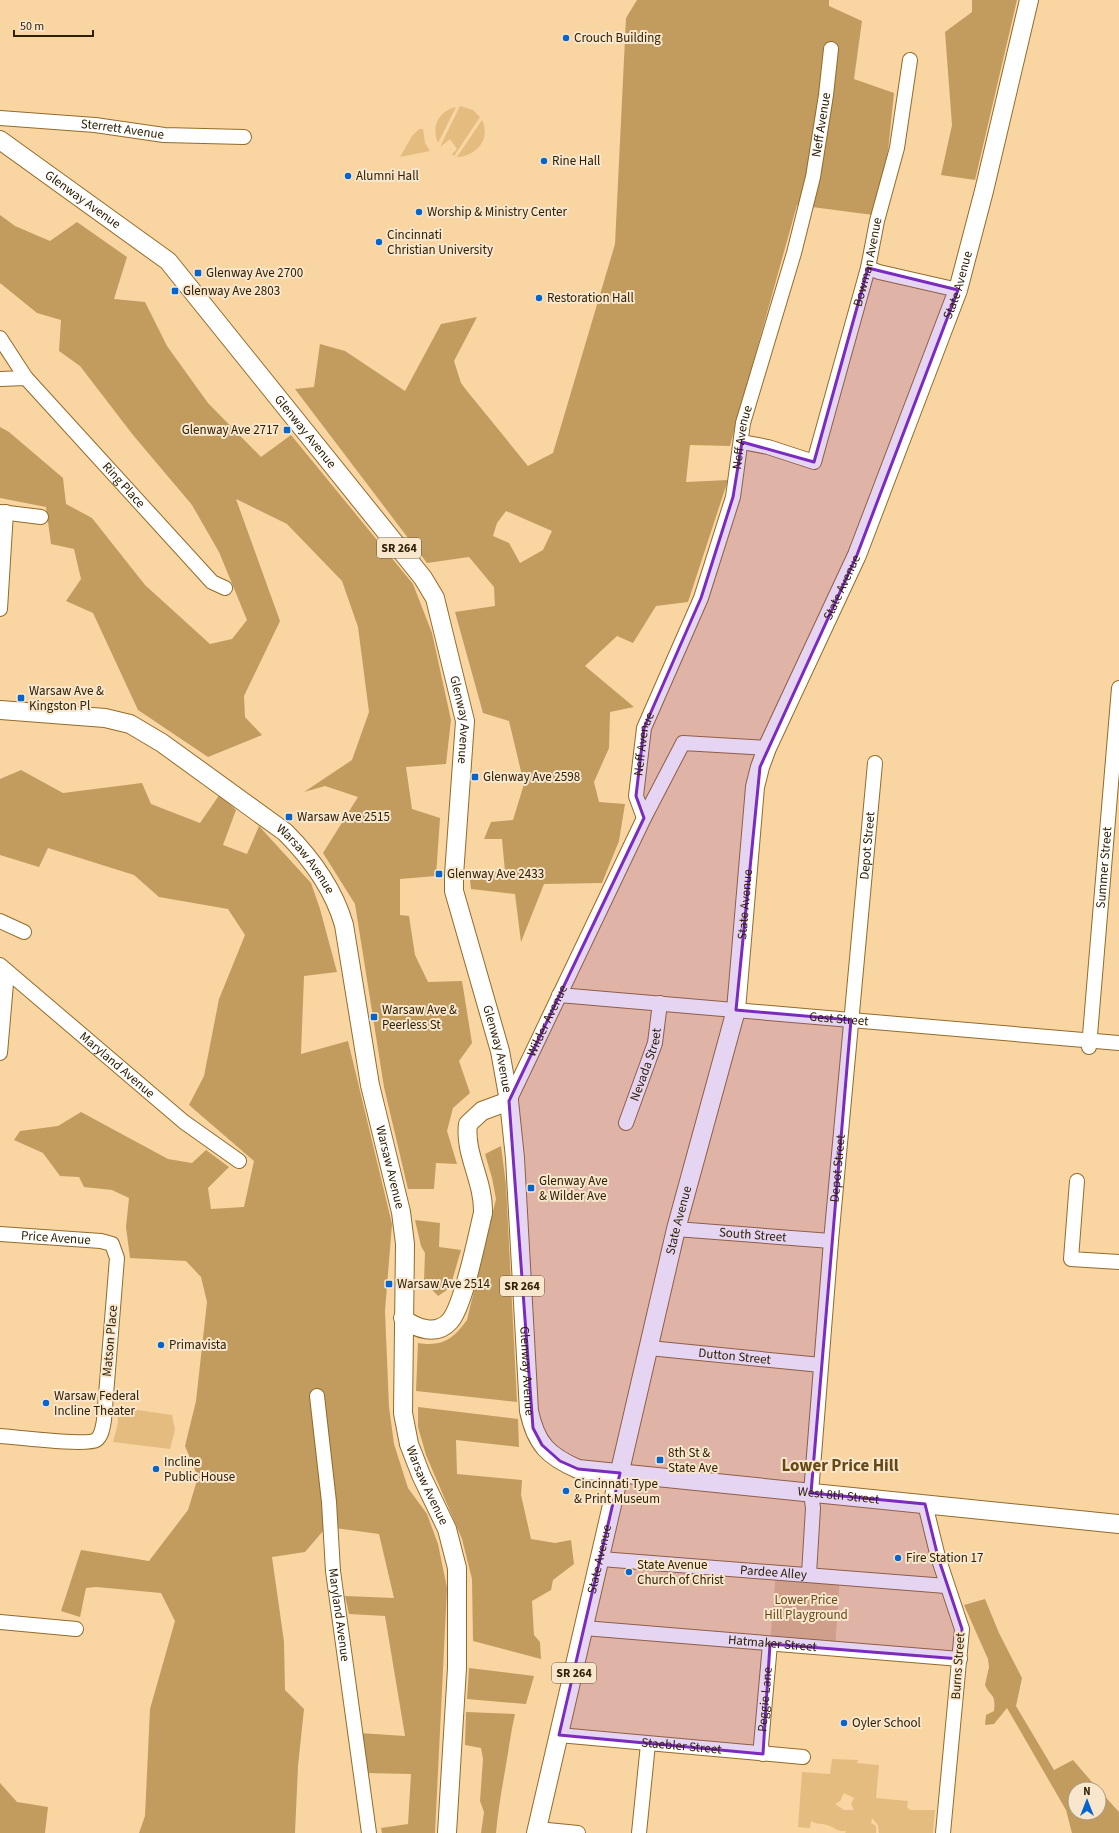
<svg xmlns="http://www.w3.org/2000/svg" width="1119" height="1833" font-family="'Source Sans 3',sans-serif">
<rect width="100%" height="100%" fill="#f9d5a2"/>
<g fill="#e5bc80" fill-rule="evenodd">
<path d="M 460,106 L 473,110 L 480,117 L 454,156 L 452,154 L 457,149 L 450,139 L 440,147 Z"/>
<path d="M 456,107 L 438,143 C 431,127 438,111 456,107 Z"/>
<path d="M 482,120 C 491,139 477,156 457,157 Z"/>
<path d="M 419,129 L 423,129 L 425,143 L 430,151 L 400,157 L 412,136 Z"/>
<path d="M 117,1407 L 172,1415 L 175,1430 L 170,1449 L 113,1442 L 118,1423 Z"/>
<path d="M 776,1571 L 840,1577 L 835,1649 L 770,1644 Z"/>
<path d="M 832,1759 L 858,1760 L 857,1763 L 879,1765 L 876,1798 L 908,1801 L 907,1807 L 910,1810 L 935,1810 L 933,1833 L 879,1833 L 878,1825 L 872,1818 L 871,1823 L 876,1826 L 876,1833 L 845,1833 L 846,1831 C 837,1832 834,1827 827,1825 C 821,1823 817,1825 811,1821 L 810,1828 L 798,1827 L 802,1772 L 830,1774 ZM 844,1793 L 854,1798 L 851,1804 L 854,1810 L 844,1810 L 835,1804 L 840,1801 Z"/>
</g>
<g fill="#c29b5f" fill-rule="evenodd">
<path d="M 637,0 L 829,0 L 829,6 L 862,21 L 854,79 L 894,93 L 888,151 L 873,215 L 797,205 L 730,446 L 690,445 L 686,482 L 728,480 L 688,602 L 656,606 L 633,643 L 617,636 L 585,666 L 634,707 L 610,712 L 609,748 L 594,782 L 599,802 L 625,804 L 619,841 L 602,883 L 544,884 L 521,942 L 515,894 L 471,889 L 469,870 L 505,872 L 502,839 L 484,839 L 491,822 L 513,820 L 524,784 L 509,721 L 483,713 L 455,612 L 495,606 L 494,587 L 469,557 L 427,563 L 295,389 L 314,387 L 320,344 L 345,351 L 405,391 L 441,324 L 477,317 L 454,361 L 461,383 L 467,391 L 528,466 L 553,453 L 615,244 L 626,18 ZM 506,511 L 552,531 L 543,550 L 520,563 L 509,543 L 493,536 L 497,523 Z"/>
<path d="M 972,0 L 1017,0 L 975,180 L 941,175 L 952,125 L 945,32 L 972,12 Z"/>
<path d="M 0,215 L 15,226 L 50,241 L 77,222 L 127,257 L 114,299 L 145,302 L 167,346 L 208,403 L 261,457 L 291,435 L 413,584 L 432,633 L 451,720 L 446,764 L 406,767 L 412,809 L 440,818 L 436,876 L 400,879 L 400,915 L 409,916 L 415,955 L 428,982 L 462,981 L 472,1043 L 459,1061 L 470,1093 L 453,1108 L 447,1131 L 457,1164 L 436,1163 L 434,1189 L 408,1189 L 384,1087 L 355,904 L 323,853 L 358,797 L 325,786 L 304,792 L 352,760 L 369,712 L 358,627 L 342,581 L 287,524 L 236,499 L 280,621 L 244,696 L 245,717 L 262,735 L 208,757 L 138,710 L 93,613 L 66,601 L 81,579 L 74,549 L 51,544 L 46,507 L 0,498 L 0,427 L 9,432 L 63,478 L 66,504 L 92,518 L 145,585 L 210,644 L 232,639 L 247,620 L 219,552 L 192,505 L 133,435 L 80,366 L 59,351 L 61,320 L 37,313 L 0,283 Z"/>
<path d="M 21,770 L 63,793 L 142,783 L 151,804 L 200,823 L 220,794 L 236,810 L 223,845 L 247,854 L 259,826 L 311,883 L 320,909 L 337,972 L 304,976 L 301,1054 L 348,1041 L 392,1224 L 385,1311 L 389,1407 L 394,1444 L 408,1488 L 427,1514 L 438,1544 L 447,1588 L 435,1833 L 382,1833 L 381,1828 L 408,1824 L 411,1774 L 365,1773 L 359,1733 L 405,1736 L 385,1616 L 349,1614 L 345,1596 L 394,1598 L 379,1534 L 335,1528 L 323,1531 L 305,1552 L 272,1557 L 284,1642 L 285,1690 L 304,1709 L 298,1766 L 295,1833 L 139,1833 L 145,1816 L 150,1709 L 175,1621 L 161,1593 L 96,1587 L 86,1588 L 80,1617 L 61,1611 L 81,1550 L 149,1561 L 188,1510 L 198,1477 L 185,1446 L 196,1401 L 207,1302 L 201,1277 L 186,1261 L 130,1258 L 126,1227 L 129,1198 L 112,1190 L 84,1187 L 79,1177 L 60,1176 L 43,1153 L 14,1140 L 20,1131 L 58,1126 L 81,1112 L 168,1159 L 192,1163 L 206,1150 L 229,1167 L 208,1188 L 211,1209 L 244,1207 L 254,1161 L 189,1105 L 204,1076 L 219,999 L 245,935 L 228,909 L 159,897 L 134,875 L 48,848 L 39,867 L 0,855 L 0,779 Z"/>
<path d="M 501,1146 L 506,1185 L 517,1402 L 416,1391 L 418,1343 C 443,1347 453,1339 467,1320 L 496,1199 L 492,1178 L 485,1154 Z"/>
<path d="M 415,1220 L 440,1223 L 439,1247 L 461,1250 L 450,1288 L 438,1296 L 424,1281 L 425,1253 L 421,1246 Z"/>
<path d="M 418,1407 L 518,1419 L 519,1447 L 456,1440 L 457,1474 L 522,1480 L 521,1495 L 531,1539 L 555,1543 L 571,1540 L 574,1564 L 553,1580 L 551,1590 L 532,1601 L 534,1635 L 540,1642 L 541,1659 L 473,1641 L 472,1579 L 462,1539 L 426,1455 L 418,1427 Z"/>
<path d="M 985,1599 L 999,1633 L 1022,1678 L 1016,1706 L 1054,1770 L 1073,1760 L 1098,1789 L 1075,1789 L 1075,1813 L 1099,1813 L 1099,1790 L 1119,1812 L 1119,1833 L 1072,1833 L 1066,1810 L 1007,1708 L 994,1724 L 985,1725 L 986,1715 L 994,1711 C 996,1693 991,1698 985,1685 L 989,1667 L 988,1659 L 964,1605 Z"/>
<path d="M 469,1668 L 534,1676 L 526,1704 L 467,1699 Z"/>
<path d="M 466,1712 L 515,1714 C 511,1731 509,1748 506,1765 C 502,1788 498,1810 496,1833 L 481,1833 L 484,1812 L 480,1801 L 483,1759 L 481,1748 L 465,1745 Z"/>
<path d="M 0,1783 L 17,1802 L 48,1807 L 45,1833 L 0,1833 Z"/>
</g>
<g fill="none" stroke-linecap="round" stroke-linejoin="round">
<g stroke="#936b29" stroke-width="16">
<g id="minor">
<path id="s1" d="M 0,118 L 95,125 L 164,135 L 244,137"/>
<path d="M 868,268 L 879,272 L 958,290"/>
<path d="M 0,338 L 26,378"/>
<path id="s2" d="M 0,379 L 26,378 L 212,582 L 225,588"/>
<path id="s3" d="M 742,442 L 768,447 L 814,462 L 868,268 L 877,221 L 897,148 L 910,60"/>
<path d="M 0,512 L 41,517"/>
<path d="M 0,609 L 6,512"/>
<path id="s4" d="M 644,818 L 636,796 L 644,728 L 701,598 L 733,497 L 743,423 L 794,253 L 813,177 L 826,95 L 831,49"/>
<path d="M 0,921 L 24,932"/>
<path id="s5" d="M 0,965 L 184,1122 L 239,1161"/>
<path id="s6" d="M 559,995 L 1119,1043"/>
<path id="s7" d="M 1089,1047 L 1119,688"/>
<path d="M 0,1053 L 7,972"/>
<path id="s8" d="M 509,1101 L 644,818 L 683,743 L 767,748"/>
<path id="s9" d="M 626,1123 L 655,1043 L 660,1003"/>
<path d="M 1077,1181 L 1071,1259 L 1119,1262"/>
<path id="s10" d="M 676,1229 L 831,1241"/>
<path id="s11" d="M 0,1234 L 101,1241 L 112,1244 L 117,1258 L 104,1420 C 103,1426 102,1436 96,1440 C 87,1446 16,1437 0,1436"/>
<path id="s12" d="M 649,1348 L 821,1365"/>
<path id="s13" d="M 317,1396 L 329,1502 L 333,1571 L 369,1833"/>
<path d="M 925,1504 L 938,1557 L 962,1629 L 943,1833"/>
<path id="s14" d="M 601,1559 L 946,1586"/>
<path id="s15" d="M 809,1574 L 813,1508 L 811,1493 L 831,1241 L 875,763"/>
<path d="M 0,1622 L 76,1629"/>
<path id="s16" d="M 584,1628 L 960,1659"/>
<path id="s17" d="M 559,1735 L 803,1757"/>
<path id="s18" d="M 763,1754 L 761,1745 L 770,1644"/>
<path d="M 537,1829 L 578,1833"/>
<path d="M 639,1833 L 648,1744"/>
</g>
</g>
<g stroke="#936b29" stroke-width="20">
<g id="major">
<path id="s19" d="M 0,140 L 168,261 L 423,578 L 435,598 L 465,721 L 454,875 L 454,891 L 500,1051 L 509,1101 L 515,1158 L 529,1411 C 536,1444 548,1456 578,1469 L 1119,1524"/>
<path id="s20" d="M 0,710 L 105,718 L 130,724 L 162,743 L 285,832 C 311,858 334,890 344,925 L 370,1085 L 401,1212 L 405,1244 L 403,1413 L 409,1444 L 421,1475 L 447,1529 L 457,1568 L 457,1668 L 447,1833"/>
<path d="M 403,1318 C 416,1329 437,1336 450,1321 C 464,1305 477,1237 483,1213 C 484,1181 464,1154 468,1124 L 482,1111 L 509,1101"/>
<path id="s21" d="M 536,1833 L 676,1229 L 736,1010 L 755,787 L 760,767 L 767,748 L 857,555 L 958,290 L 984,191 L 1029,0"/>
</g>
</g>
<use href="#minor" stroke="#fff" stroke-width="14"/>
<use href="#major" stroke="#fff" stroke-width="18"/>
</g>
<path fill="#7b2cbf" fill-opacity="0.2" stroke="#7b2cbf" stroke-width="3" stroke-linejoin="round" d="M 868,268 L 958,290 L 857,555 L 760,767 L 736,1010 L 851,1020 L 811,1493 L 925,1504 L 938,1557 L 962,1629 L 960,1659 L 770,1644 L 763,1754 L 559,1735 L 620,1473 L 578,1469 L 560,1461 L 542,1445 L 533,1428 L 509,1101 L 644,818 L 636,796 L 644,728 L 701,598 L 733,497 L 742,442 L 814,462 Z"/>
<g fill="#0565cd" stroke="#f8e6cd" stroke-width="1.5">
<circle cx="566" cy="38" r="4"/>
<circle cx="544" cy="161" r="4"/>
<circle cx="348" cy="176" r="4"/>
<circle cx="419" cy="212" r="4"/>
<circle cx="379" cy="242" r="4"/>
<rect x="194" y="269" width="8" height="8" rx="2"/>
<rect x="171" y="287" width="8" height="8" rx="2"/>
<circle cx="539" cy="298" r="4"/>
<rect x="283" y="426" width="8" height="8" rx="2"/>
<rect x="17" y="694" width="8" height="8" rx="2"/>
<rect x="471" y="773" width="8" height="8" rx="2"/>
<rect x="285" y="813" width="8" height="8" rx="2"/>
<rect x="435" y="870" width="8" height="8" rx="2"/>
<rect x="370" y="1013" width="8" height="8" rx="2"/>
<rect x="527" y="1184" width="8" height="8" rx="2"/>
<rect x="385" y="1280" width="8" height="8" rx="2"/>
<circle cx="161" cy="1345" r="4"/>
<circle cx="46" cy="1403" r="4"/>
<rect x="656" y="1456" width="8" height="8" rx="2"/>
<circle cx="156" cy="1469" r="4"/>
<circle cx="566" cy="1491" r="4"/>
<circle cx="898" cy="1558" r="4"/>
<circle cx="629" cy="1572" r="4"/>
<circle cx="844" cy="1723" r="4"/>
</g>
<g text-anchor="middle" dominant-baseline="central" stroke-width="4" stroke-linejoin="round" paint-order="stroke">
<g fill="#f8e6cd" stroke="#6c5b40" stroke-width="1">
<rect x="377" y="538" width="44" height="20" rx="3"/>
<rect x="500" y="1276" width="44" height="20" rx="3"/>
<rect x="552" y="1663" width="44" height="20" rx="3"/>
</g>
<g font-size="12" font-weight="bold" fill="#302004">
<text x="399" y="548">SR 264</text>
<text x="522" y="1286">SR 264</text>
<text x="574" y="1673">SR 264</text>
</g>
<g font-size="13" fill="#302004" stroke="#f8e6cd" text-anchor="start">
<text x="574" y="38">Crouch Building</text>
<text x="552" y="161">Rine Hall</text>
<text x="356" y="176">Alumni Hall</text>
<text x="427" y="212">Worship &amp; Ministry Center</text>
<text x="387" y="235">Cincinnati<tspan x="387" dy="15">Christian University</tspan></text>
<text x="206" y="273">Glenway Ave 2700</text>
<text x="183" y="291">Glenway Ave 2803</text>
<text x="547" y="298">Restoration Hall</text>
<text x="279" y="430" text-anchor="end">Glenway Ave 2717</text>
<text x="29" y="691">Warsaw Ave &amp;<tspan x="29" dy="15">Kingston Pl</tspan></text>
<text x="483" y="777">Glenway Ave 2598</text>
<text x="297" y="817">Warsaw Ave 2515</text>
<text x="447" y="874">Glenway Ave 2433</text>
<text x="382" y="1010">Warsaw Ave &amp;<tspan x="382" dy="15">Peerless St</tspan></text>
<text x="539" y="1181">Glenway Ave<tspan x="539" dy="15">&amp; Wilder Ave</tspan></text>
<text x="397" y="1284">Warsaw Ave 2514</text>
<text x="169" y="1345">Primavista</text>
<text x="54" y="1396">Warsaw Federal<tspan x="54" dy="15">Incline Theater</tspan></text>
<text x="668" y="1453">8th St &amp;<tspan x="668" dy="15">State Ave</tspan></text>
<text x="164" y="1462">Incline<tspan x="164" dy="15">Public House</tspan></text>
<text x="574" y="1484">Cincinnati Type<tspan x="574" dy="15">&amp; Print Museum</tspan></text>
<text x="906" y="1558">Fire Station 17</text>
<text x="637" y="1565">State Avenue<tspan x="637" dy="15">Church of Christ</tspan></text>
<text x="852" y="1723">Oyler School</text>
</g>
<g font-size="13" fill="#302004" stroke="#f8e6cd">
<text stroke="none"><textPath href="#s4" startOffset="723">Neff Avenue</textPath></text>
<text stroke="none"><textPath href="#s1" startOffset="123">Sterrett Avenue</textPath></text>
<text stroke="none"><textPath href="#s19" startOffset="102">Glenway Avenue</textPath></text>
<text stroke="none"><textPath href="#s3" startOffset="282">Bowman Avenue</textPath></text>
<text stroke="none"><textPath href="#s21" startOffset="1613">State Avenue</textPath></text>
<text stroke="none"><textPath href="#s19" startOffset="426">Glenway Avenue</textPath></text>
<text stroke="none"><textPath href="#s4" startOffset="400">Neff Avenue</textPath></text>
<text stroke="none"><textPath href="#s2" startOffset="171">Ring Place</textPath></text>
<text stroke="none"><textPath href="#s21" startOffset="1289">State Avenue</textPath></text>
<text stroke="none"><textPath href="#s19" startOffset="762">Glenway Avenue</textPath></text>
<text stroke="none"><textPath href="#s4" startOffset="76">Neff Avenue</textPath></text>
<text stroke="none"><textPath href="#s15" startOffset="731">Depot Street</textPath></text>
<text stroke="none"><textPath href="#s20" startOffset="354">Warsaw Avenue</textPath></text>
<text stroke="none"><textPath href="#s7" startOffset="180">Summer Street</textPath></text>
<text stroke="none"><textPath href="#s21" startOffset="953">State Avenue</textPath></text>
<text stroke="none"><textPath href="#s6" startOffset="281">Gest Street</textPath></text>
<text stroke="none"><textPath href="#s8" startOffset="89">Wilder Avenue</textPath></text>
<text stroke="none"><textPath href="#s19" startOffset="1098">Glenway Avenue</textPath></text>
<text stroke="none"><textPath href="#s9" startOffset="62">Nevada Street</textPath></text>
<text stroke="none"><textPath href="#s5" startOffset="154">Maryland Avenue</textPath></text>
<text stroke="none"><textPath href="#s20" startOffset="678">Warsaw Avenue</textPath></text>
<text stroke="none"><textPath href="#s15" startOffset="407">Depot Street</textPath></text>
<text stroke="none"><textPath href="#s21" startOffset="629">State Avenue</textPath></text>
<text stroke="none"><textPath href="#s10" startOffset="77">South Street</textPath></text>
<text stroke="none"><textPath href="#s11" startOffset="56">Price Avenue</textPath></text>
<text transform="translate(110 1341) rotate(-85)">Matson Place</text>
<text stroke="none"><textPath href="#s12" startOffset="86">Dutton Street</textPath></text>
<text stroke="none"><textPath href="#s19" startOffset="1422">Glenway Avenue</textPath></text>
<text stroke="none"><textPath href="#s20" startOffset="1002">Warsaw Avenue</textPath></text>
<text stroke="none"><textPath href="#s19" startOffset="1804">West 8th Street</textPath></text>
<text stroke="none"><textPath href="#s21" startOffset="281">State Avenue</textPath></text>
<text stroke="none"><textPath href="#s14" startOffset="173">Pardee Alley</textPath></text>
<text stroke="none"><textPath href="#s13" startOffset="220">Maryland Avenue</textPath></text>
<text stroke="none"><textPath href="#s16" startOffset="189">Hatmaker Street</textPath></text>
<text transform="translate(958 1666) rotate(-86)">Burns Street</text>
<text stroke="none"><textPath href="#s18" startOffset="55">Peggie Lane</textPath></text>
<text stroke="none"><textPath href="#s17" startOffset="123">Staebler Street</textPath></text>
</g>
<g font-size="13" fill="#64481a" stroke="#f8e6cd">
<text x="806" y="1600">Lower Price<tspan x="806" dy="15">Hill Playground</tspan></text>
</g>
<g font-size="17" font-weight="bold" fill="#664815" stroke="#f8e6cd">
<text x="840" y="1466">Lower Price Hill</text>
</g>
</g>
<g transform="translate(1087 1801)"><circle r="19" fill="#f8e6cd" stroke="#a8977d"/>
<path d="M0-3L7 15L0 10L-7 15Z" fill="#0565cd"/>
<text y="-6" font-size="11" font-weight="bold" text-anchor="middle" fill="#302004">N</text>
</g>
<path d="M14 30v6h79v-6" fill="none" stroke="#302004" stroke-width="2"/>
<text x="20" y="30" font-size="12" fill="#302004" stroke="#f8e6cd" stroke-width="3" paint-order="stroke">50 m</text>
</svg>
